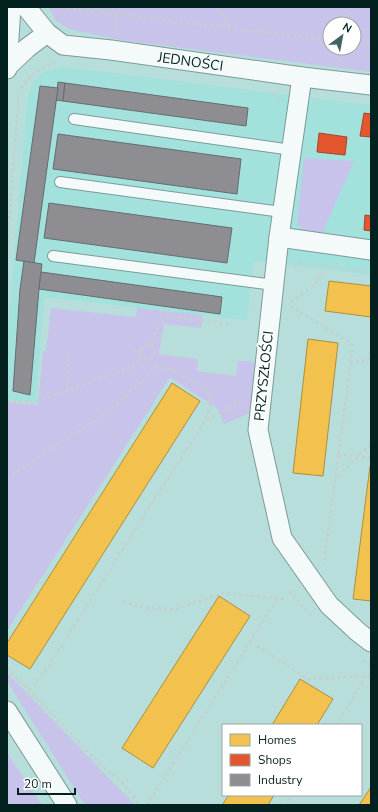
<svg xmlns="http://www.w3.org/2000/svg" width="378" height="812" font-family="'Nunito Sans',sans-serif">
<rect width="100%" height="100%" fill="#b7dedb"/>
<path fill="#a2e1dc" d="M 64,67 L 371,105 L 371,275 L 254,261 L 247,320 L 44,297 L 36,402 L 7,399 L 7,341 L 28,96 L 33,82 L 43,72 Z"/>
<g fill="#c8c3ea" fill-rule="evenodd">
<path d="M 49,7 L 371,7 L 371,72 L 120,40 L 69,29 L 56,21 ZM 330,24 L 354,24 L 354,48 L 330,48 Z"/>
<path d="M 304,158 L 354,161 L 321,236 L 305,232 L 297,224 Z"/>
<path d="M 51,308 L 136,317 L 137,308 L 203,315 L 201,328 L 164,324 L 159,354 L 198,359 L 197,371 L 236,376 L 238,361 L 251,361 L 256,364 L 252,412 L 224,424 L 218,409 L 170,377 L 7,631 L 7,402 L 38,405 L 43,351 L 46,351 Z"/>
<path d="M 7,673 L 20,686 L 135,805 L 85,805 L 7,681 Z"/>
<path d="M 7,753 L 42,805 L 7,805 Z"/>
</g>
<g fill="#f2c14e" stroke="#aa9140">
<path d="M 329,281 L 371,286 L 371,317 L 325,311 Z"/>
<path d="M 308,339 L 338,343 L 323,476 L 293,473 Z"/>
<path d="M 172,383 L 200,401 L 30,669 L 7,655 L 7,643 Z"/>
<path d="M 370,466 L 371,466 L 371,601 L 353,599 Z"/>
<path d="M 219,596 L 250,616 L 153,768 L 122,748 Z"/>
<path d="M 300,679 L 333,699 L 317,725 L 272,725 Z"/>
<path d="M 371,787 L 371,805 L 359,805 Z"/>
<path d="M 229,795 L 274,795 L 268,805 L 222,805 Z"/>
</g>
<g fill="#e4572e" stroke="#a0472a">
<path d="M 364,113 L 371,114 L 371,137 L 360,136 Z"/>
<path d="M 319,133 L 347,137 L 345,155 L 317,152 Z"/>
<path d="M 365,215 L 371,216 L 371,231 L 364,230 Z"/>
</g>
<g fill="#8d8d92" stroke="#646d70">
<path d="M 58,82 L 65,83 L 63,101 L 56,100 Z"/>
<path d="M 65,83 L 248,108 L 246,126 L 63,101 Z"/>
<path d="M 40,86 L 58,88 L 34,263 L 16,260 Z"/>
<path d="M 58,134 L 241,159 L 237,194 L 53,169 Z"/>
<path d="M 49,203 L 232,228 L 227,263 L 44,238 Z"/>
<path d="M 24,261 L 42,264 L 39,289 L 30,395 L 13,391 L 20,289 Z"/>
<path d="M 41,272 L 222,297 L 220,314 L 39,289 Z"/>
</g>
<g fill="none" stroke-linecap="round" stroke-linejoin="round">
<g stroke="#7c9b99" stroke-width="12">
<g id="lane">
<path d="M 74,119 L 292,150"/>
<path d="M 60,182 L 282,212"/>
<path d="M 53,256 L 274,285"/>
</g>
</g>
<g stroke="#7c9b99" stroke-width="21">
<g id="street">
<path id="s1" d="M 26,7 L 47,33 L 63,45 L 111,50 L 302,77 L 371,85"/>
<path d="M 7,67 L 27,48 L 47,33"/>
<path d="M 7,69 L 11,7"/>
<path d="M 302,77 L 279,237 L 258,430 L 282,538 L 329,605 L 358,632 L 371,642"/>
<path d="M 279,237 L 371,250"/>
<path d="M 7,711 L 67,805"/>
</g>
</g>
<g stroke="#c4d0ce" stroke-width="2.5" stroke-dasharray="3 3" stroke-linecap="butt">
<path d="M 55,7 L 330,40"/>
<path d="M 97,7 L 103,12"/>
<path d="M 219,7 L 230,28"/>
<path d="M 345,24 L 347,7"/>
<path d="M 116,32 L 118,15"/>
<path d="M 354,43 L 371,45"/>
<path d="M 340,62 L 342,48"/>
<path d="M 273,93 L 279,101"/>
<path d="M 7,249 L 19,91 L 32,74 L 55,62"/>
<path d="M 294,267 L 300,263 L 371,272"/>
<path d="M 291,302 L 313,286 L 326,267"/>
<path d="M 290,306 L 353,345 L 324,564"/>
<circle cx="148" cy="352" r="7"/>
<path d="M 150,346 L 162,316 L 229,324"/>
<path d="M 132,350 L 141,351"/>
<path d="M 350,364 L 371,358"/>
<path d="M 67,391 L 69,353"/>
<path d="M 7,401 L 34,402 L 132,367 L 142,357"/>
<path d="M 338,454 L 371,458"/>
<path d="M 7,478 L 108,412 L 158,366 L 178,372 L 208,391 L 210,405 L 205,421"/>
<path d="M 335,481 L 358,456 L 371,444"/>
<path d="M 289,591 L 311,615"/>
<path d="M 123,601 L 143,608 L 177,609 L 223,593 L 284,599"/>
<path d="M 257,646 L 308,679 L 371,676"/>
<path d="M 363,660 L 371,666"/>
<path d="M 7,668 L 105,769 L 120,780 L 140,805"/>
<path d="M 22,700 L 48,667 L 204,422 L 243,400"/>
<path d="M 336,725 L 366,676"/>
<path d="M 147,805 L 278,598"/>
<path d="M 286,805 L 292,795"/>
</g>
<use href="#lane" stroke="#f4fafa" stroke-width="10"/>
<use href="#street" stroke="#f4fafa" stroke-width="19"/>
</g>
<g text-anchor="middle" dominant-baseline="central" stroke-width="4" stroke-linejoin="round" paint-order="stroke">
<g font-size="14" fill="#03211f" stroke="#fff">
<text stroke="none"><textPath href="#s1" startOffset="182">JEDNOŚCI</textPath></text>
<text transform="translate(264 376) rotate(-84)">PRZYSZŁOŚCI</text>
</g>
</g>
<rect width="378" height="812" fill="none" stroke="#03211f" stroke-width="16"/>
<rect x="222" y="724" width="140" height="72" fill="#ffffff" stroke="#9aa6a5"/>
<rect x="230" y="734" width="20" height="12" fill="#f2c14e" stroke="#9aa6a5"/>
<text x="258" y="744" font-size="12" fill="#03211f">Homes</text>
<rect x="230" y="754" width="20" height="12" fill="#e4572e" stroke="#9aa6a5"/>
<text x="258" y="764" font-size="12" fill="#03211f">Shops</text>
<rect x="230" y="774" width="20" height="12" fill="#8d8d92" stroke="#9aa6a5"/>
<text x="258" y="784" font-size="12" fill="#03211f">Industry</text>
<g transform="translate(342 36) rotate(32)"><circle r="19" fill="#ffffff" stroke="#9aa6a5"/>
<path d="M0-3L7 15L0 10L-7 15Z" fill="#426361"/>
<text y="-6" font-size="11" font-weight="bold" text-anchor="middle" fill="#03211f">N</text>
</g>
<path d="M18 788v6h57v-6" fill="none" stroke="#03211f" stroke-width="2"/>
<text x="24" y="788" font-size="12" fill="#03211f" stroke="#ffffff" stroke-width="3" paint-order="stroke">20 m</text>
</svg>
